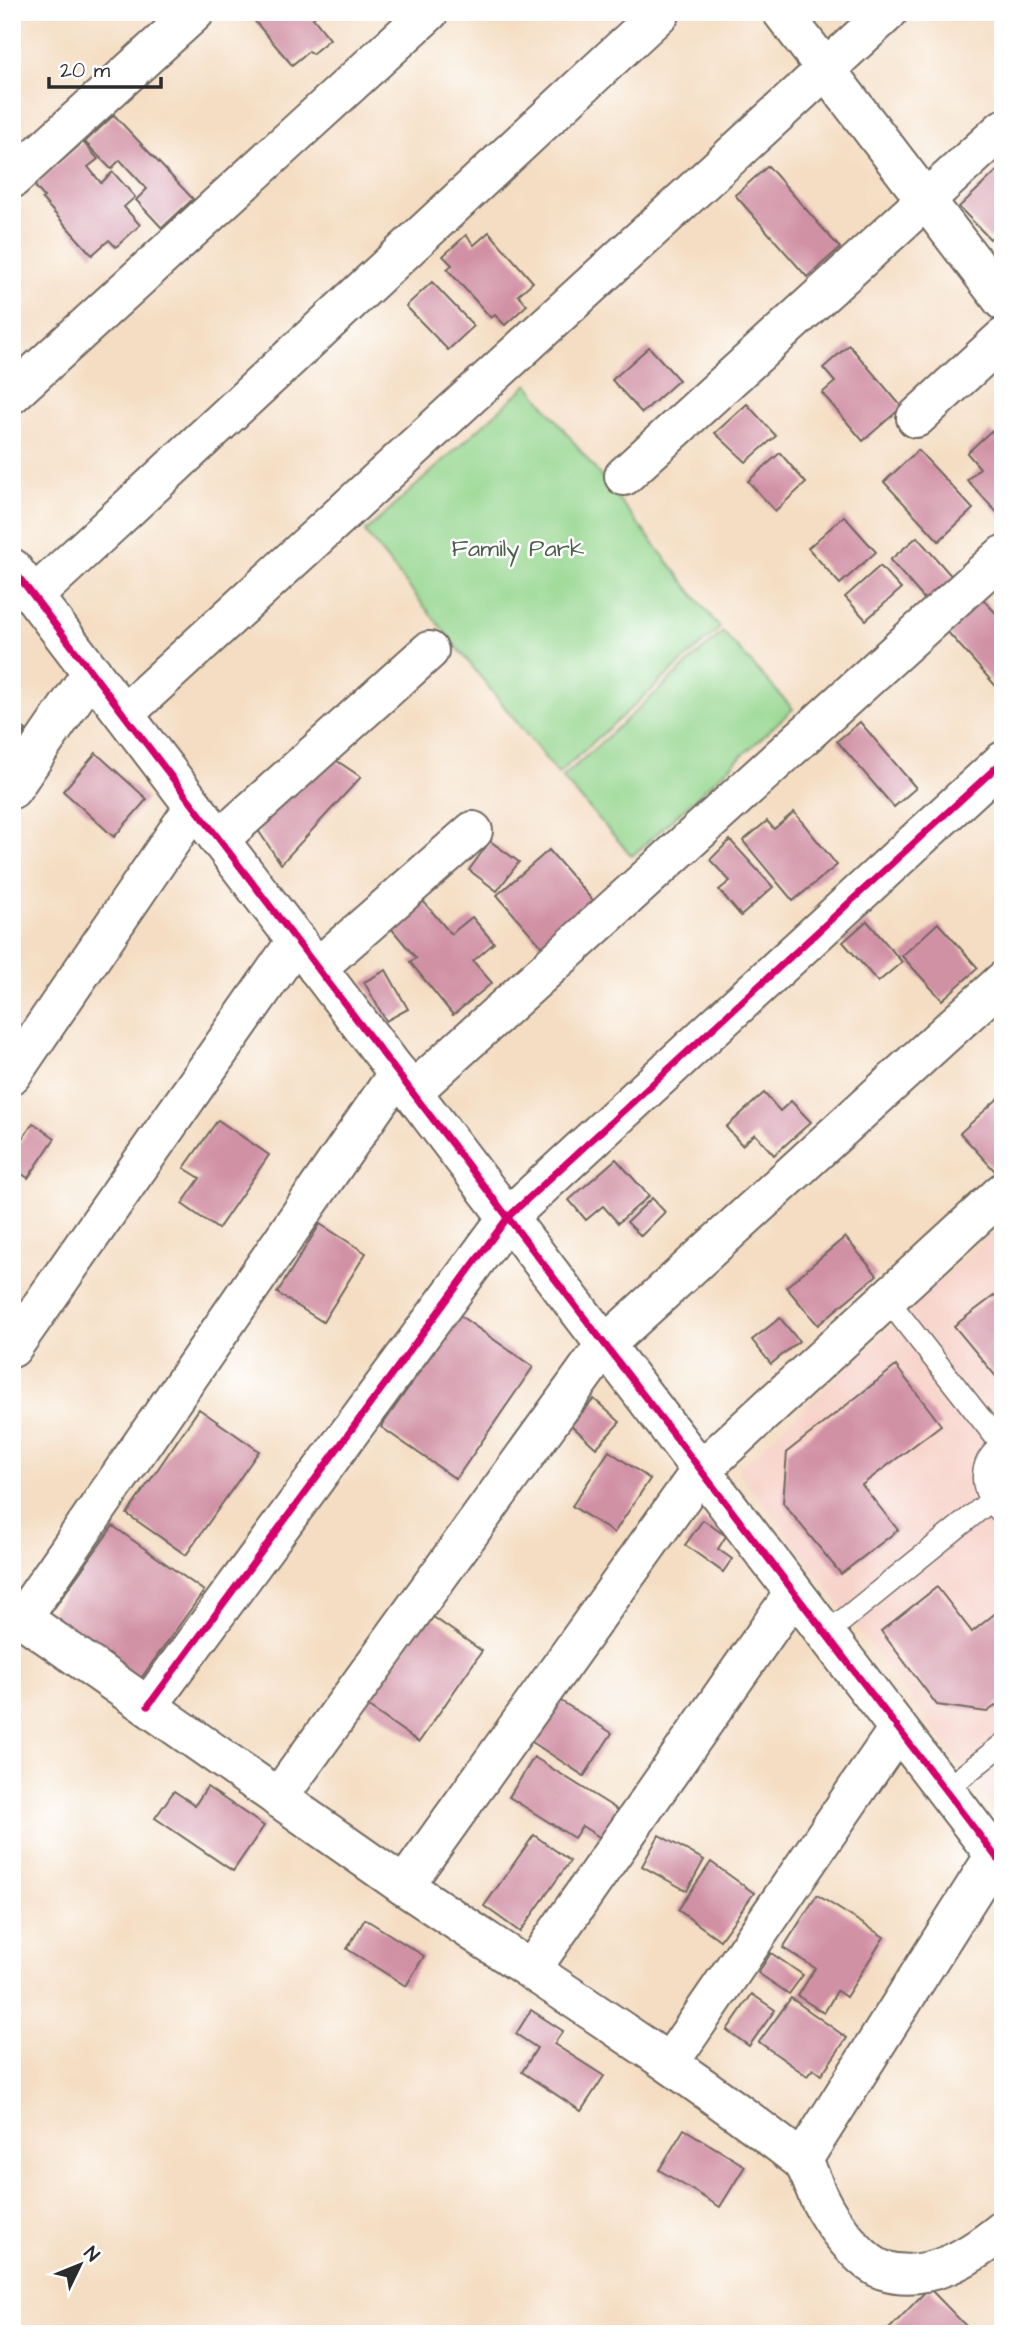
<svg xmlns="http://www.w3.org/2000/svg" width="1015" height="2346" font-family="'Architects Daughter',sans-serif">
<rect width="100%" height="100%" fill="#fff"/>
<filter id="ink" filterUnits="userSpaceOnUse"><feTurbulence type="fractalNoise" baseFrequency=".0143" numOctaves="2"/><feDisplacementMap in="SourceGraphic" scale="14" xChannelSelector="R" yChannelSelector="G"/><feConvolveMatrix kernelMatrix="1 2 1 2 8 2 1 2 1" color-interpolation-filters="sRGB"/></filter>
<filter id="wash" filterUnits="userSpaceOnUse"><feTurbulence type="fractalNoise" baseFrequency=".00686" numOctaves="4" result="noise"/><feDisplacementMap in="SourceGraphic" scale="28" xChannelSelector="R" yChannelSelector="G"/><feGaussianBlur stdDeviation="1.57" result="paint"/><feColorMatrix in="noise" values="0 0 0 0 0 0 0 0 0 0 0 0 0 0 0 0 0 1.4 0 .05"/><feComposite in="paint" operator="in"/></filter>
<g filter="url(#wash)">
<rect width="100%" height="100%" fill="#f4ddc2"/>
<path fill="#f7d1c8" d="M 1003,1222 L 1003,1821 L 738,1470 Z"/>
<g fill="#95d68e" stroke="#60805c" stroke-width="2">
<path d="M 528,384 L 720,628 L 558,774 L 365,532 Z"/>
<path d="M 723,632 L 793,709 L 632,856 L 562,778 Z"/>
</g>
<g id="blocks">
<g fill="#d191a5">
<path d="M 247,12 L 320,12 L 313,18 L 330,39 L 312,54 L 309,51 L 292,65 Z"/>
<path d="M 114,115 L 193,199 L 162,228 L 136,200 L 147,189 L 120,160 L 111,169 L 85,142 Z"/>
<path d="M 83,142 L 98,159 L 88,167 L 101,183 L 113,172 L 135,197 L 124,207 L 140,225 L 116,247 L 109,240 L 92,255 L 42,199 L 44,197 L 34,185 Z"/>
<path d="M 1003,165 L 1003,227 L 990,239 L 959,207 Z"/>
<path d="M 768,166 L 840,248 L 807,277 L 735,195 Z"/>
<path d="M 489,232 L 533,282 L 518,295 L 527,305 L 505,325 L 495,315 L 491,318 L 447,269 L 452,265 L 443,256 L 466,235 L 474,245 Z"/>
<path d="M 432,282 L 474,326 L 448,350 L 406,306 Z"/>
<path d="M 849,345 L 902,407 L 863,441 L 822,393 L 835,382 L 823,368 Z"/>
<path d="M 649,347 L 679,380 L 642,413 L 612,380 Z"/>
<path d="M 747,404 L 776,436 L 746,462 L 715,433 Z"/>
<path d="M 991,431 L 1003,445 L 1003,519 L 967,480 L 980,468 L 967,453 Z"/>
<path d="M 918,450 L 973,509 L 939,541 L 884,482 Z"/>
<path d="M 780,453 L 806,483 L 775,511 L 748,481 Z"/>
<path d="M 844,516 L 876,552 L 840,584 L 808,548 Z"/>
<path d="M 917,537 L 954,579 L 927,602 L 890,560 Z"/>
<path d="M 880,566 L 901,589 L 866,620 L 845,597 Z"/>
<path d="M 982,598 L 1003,621 L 1003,694 L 946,630 Z"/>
<path d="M 12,720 L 26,730 L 12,750 Z"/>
<path d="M 860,722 L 916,788 L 894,807 L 837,741 Z"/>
<path d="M 322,751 L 361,777 L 281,864 L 249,817 Z"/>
<path d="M 96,753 L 147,799 L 114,837 L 63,791 Z"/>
<path d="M 794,812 L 837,865 L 793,901 L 743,841 L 767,821 L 774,829 Z"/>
<path d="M 730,840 L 773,887 L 741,916 L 719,890 L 730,881 L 710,860 Z"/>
<path d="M 490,841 L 519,862 L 497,891 L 469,870 Z"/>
<path d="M 549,850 L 594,902 L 542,947 L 497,895 Z"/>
<path d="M 423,901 L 451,934 L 472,917 L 494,943 L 473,961 L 492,983 L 453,1015 L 410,962 L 416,958 L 391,928 Z"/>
<path d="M 867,921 L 902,962 L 878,982 L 843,942 Z"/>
<path d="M 938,923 L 978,968 L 942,1000 L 902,956 Z"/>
<path d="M 386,970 L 408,1009 L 386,1021 L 364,982 Z"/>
<path d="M 764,1093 L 780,1111 L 791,1101 L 811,1122 L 774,1155 L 755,1134 L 742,1145 L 726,1127 Z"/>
<path d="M 1003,1094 L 1003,1137 L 999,1140 L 1003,1144 L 1003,1180 L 960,1133 Z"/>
<path d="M 218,1120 L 269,1155 L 218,1229 L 182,1204 L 200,1178 L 184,1168 Z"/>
<path d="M 33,1123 L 55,1138 L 28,1178 L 12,1167 L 12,1155 Z"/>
<path d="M 616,1159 L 649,1196 L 618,1223 L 603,1206 L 586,1220 L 569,1200 Z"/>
<path d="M 652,1198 L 665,1212 L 641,1236 L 627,1222 Z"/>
<path d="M 320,1224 L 366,1253 L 323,1322 L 277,1293 Z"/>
<path d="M 845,1237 L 877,1275 L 818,1325 L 786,1287 Z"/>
<path d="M 1003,1289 L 1003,1385 L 954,1326 Z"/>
<path d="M 459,1315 L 533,1367 L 456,1479 L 381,1427 Z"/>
<path d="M 780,1318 L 799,1341 L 771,1364 L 752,1340 Z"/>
<path d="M 896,1366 L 941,1425 L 862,1485 L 898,1530 L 841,1574 L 783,1503 L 787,1452 Z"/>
<path d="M 594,1399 L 620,1422 L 596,1448 L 571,1425 Z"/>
<path d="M 199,1409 L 259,1451 L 186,1555 L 127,1514 Z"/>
<path d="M 609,1451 L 650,1479 L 614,1533 L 572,1506 Z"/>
<path d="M 703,1520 L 726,1536 L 718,1549 L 732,1559 L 723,1572 L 685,1545 Z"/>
<path d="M 113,1526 L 204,1591 L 139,1681 L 50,1614 Z"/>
<path d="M 937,1587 L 972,1632 L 1003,1607 L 1003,1700 L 987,1712 L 937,1705 L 881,1631 Z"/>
<path d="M 429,1614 L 482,1651 L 419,1742 L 366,1705 Z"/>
<path d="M 553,1696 L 612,1733 L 584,1776 L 526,1738 Z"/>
<path d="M 534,1757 L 618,1810 L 601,1838 L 582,1826 L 574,1838 L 509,1797 Z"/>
<path d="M 207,1787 L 264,1826 L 233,1871 L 155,1818 L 174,1791 L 195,1805 Z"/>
<path d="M 534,1835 L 570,1861 L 520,1932 L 484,1906 Z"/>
<path d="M 659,1835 L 704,1860 L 687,1891 L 642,1866 Z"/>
<path d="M 711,1862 L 754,1893 L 720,1940 L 678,1910 Z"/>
<path d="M 817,1895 L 884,1937 L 846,1997 L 837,1991 L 824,2013 L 798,1996 L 815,1968 L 783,1948 Z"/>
<path d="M 365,1919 L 424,1956 L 406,1986 L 347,1949 Z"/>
<path d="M 771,1953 L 803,1975 L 789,1994 L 758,1973 Z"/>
<path d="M 752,1994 L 775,2010 L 749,2046 L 727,2030 Z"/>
<path d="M 791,1998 L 847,2038 L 821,2075 L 813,2069 L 807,2076 L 759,2042 Z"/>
<path d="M 531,2010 L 563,2031 L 554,2044 L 604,2076 L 581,2111 L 522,2072 L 537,2048 L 516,2034 Z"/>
<path d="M 684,2129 L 745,2166 L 720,2207 L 659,2170 Z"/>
<path d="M 929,2288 L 967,2327 L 960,2334 L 894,2334 L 889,2329 Z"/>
</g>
</g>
</g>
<g filter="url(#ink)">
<use href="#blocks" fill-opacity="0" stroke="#716960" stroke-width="2"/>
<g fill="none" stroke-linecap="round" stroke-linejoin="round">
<g stroke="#716960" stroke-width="24">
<g id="service">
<path d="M 887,1299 L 1001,1444"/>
<path d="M 1003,1444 C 975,1464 979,1493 1003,1514"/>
<path d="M 826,1634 L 989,1502"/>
<path d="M 945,1790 L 1003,1744"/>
</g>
</g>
<g stroke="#716960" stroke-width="42">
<g id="minor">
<path d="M 782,12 L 1003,301"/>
<path d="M 12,179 L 195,12"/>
<path d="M 12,394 L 429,12"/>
<path d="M 916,418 L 1003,338"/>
<path d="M 624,476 L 1003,129"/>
<path d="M 34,596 L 661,12"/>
<path d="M 124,714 L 888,12"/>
<path d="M 12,789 L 92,672"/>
<path d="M 219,840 L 429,651"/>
<path d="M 317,968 L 473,831"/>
<path d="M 12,1074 L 194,807"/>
<path d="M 412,1092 L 1003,555"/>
<path d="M 12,1348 L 297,940"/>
<path d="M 22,1618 L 398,1073"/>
<path d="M 148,1706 L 508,1217 L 1003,761"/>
<path d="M 278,1798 L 605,1345 L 1003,981"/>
<path d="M 404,1886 C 537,1975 672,2060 798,2158 C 809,2166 813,2187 820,2200 C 830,2221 860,2262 883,2270 C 927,2284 970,2257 1003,2230"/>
<path d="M 531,1970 L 794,1593"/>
<path d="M 670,2062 L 898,1729"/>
<path d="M 802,2161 L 995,1855"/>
</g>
</g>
<g stroke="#716960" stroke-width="42">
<g id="tertiary">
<path d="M 12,568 L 1003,1866"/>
<path d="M 12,1611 L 404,1886 L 701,1470 L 1003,1192"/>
</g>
</g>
<use href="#service" stroke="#fff" stroke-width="21"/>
<use href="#minor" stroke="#fff" stroke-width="38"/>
<use href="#tertiary" stroke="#fff" stroke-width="38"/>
<g stroke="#fff" stroke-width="11">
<g id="cycleway">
<path d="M 12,568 L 1003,1866"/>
<path d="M 148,1706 L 508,1217 L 1003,761"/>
</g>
</g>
<use href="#cycleway" stroke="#d6006c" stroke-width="7"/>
</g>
</g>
<g text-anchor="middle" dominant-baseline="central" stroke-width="5" stroke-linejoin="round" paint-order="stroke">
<g font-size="24" fill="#4b5e49" stroke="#fff">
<text x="518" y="549">Family Park</text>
</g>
</g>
<rect width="1015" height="2346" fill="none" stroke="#fff" stroke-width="42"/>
<g transform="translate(80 2265) rotate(47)" stroke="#ffffff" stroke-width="5" paint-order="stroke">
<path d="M0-5L12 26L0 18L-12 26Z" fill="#2b2b2b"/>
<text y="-10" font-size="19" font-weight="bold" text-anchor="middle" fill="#2b2b2b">N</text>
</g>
<path d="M49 77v10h112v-10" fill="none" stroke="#2b2b2b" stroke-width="3.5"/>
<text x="60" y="77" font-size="21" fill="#2b2b2b" stroke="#ffffff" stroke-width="5" paint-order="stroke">20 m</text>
</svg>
